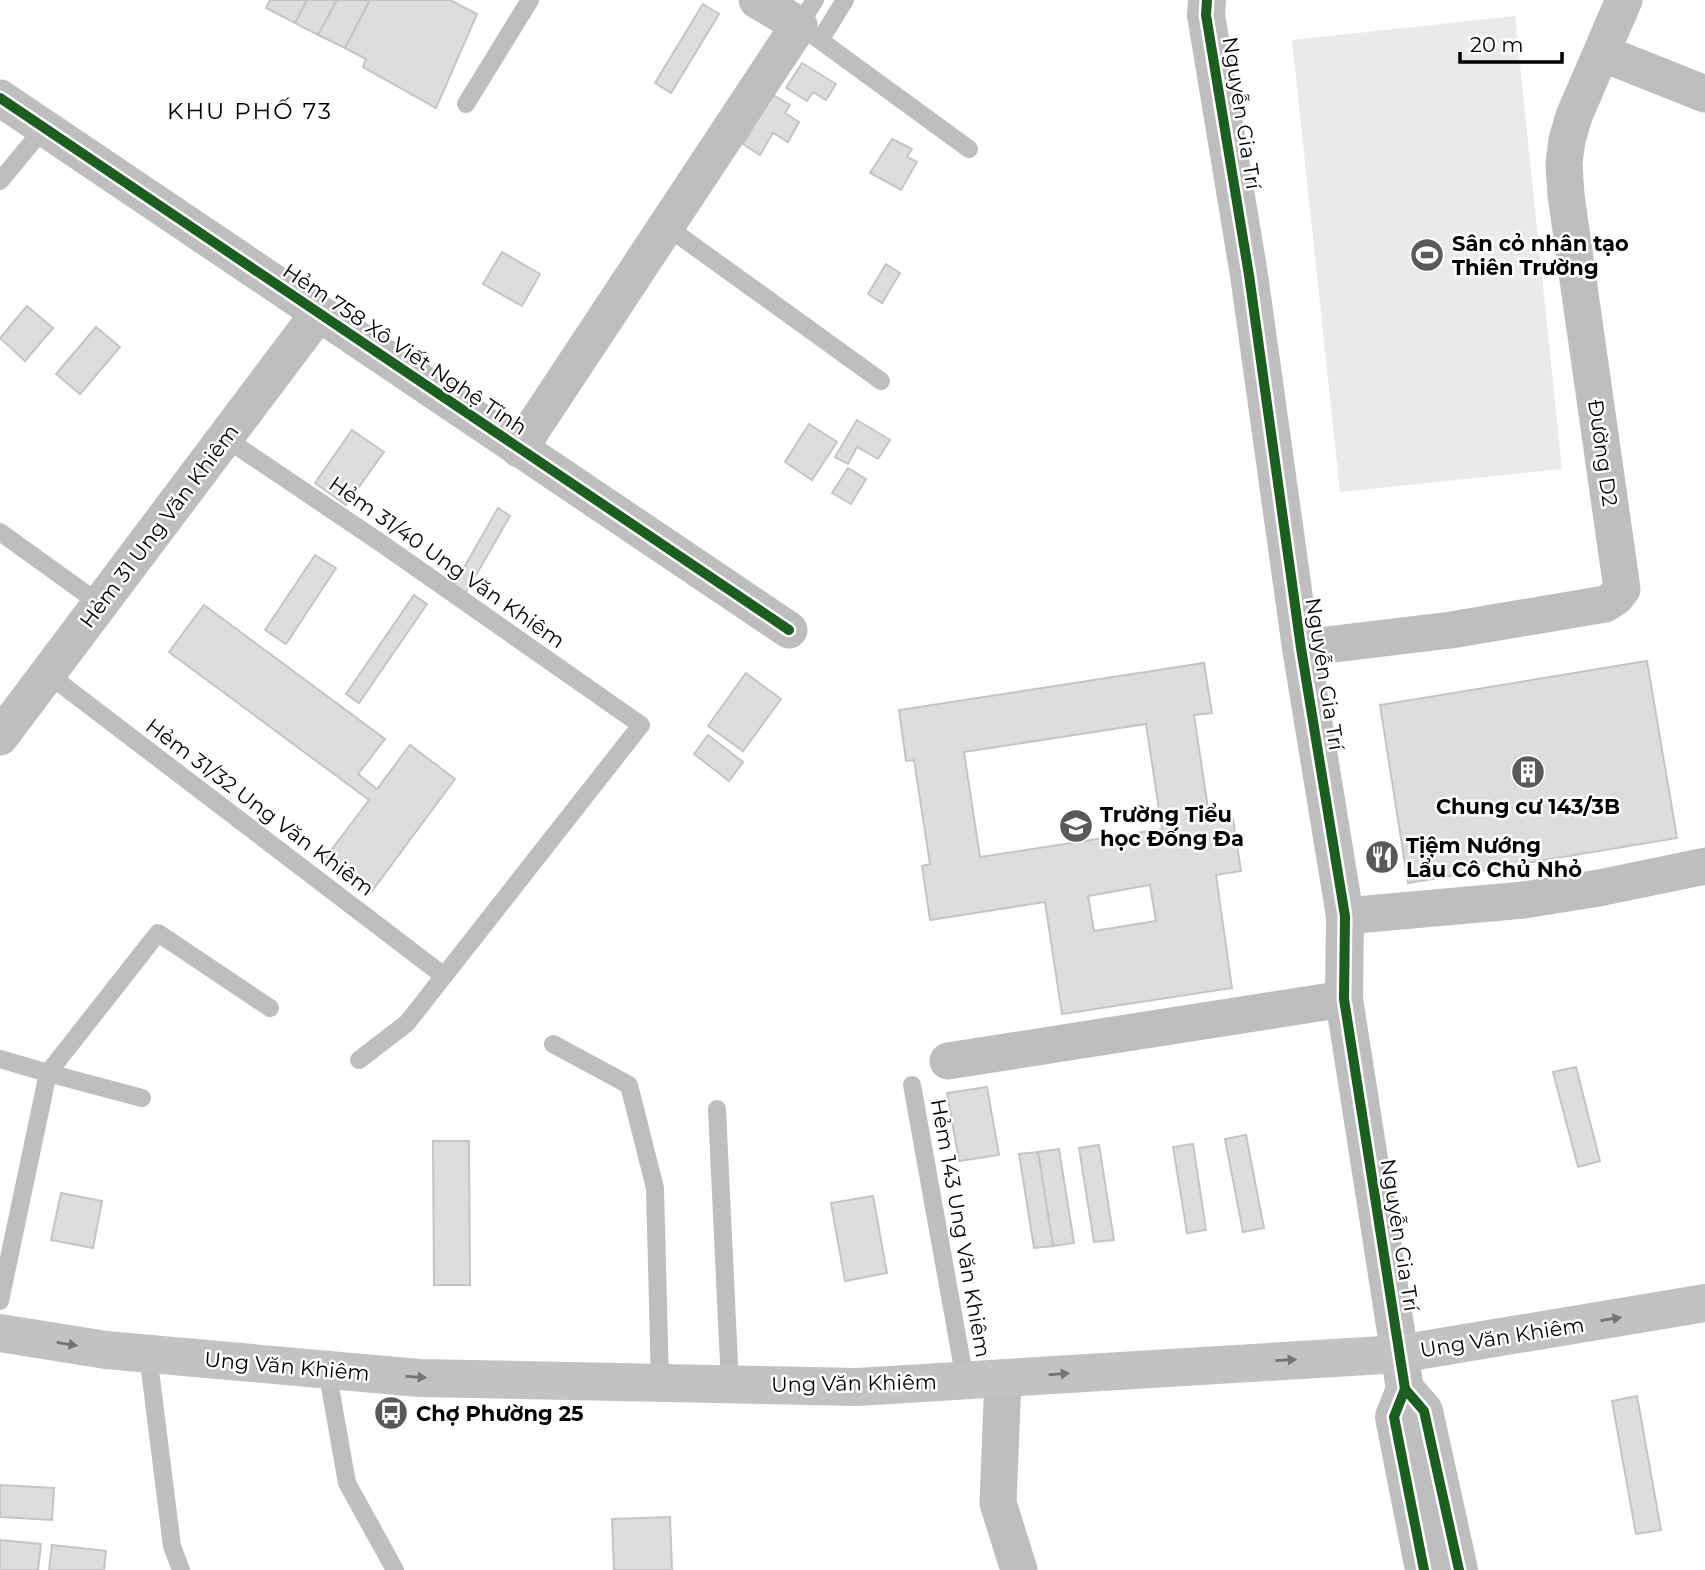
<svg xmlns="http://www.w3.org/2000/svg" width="1705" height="1570" font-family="Montserrat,sans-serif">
<rect width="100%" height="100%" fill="#fff"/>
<path fill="#eaeaea" d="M 1515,16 L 1562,469 L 1340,492 L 1292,40 Z"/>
<g fill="#ddd" stroke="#c5c5c5" stroke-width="2" fill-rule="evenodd">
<path d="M 270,0 L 307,0 L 295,23 L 266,8 Z"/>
<path d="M 307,0 L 337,0 L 318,35 L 295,23 Z"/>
<path d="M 337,0 L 370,0 L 345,48 L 318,35 Z"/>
<path d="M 370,0 L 450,0 L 477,14 L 436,108 L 363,67 L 366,59 L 345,48 Z"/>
<path d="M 703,4 L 719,14 L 671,93 L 655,83 Z"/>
<path d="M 802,63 L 836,84 L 826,100 L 813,92 L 807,101 L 786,88 Z"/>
<path d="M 773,95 L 790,105 L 785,113 L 799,122 L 788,142 L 773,133 L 760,155 L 743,144 Z"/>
<path d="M 892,139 L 912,149 L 907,157 L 917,162 L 901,190 L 870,173 Z"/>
<path d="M 502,252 L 540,274 L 522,306 L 483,284 Z"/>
<path d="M 886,264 L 900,273 L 882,303 L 868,294 Z"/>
<path d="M 27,306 L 53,328 L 25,361 L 0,338 Z"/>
<path d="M 96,327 L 120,347 L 80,394 L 56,374 Z"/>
<path d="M 857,420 L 890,440 L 878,459 L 857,447 L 848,464 L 835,457 Z"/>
<path d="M 809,424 L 837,442 L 812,480 L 785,462 Z"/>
<path d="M 352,430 L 384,452 L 346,505 L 315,483 Z"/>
<path d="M 848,468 L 866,479 L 851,504 L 832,493 Z"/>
<path d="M 498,508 L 510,516 L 465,594 L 453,587 Z"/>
<path d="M 315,555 L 336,568 L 286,644 L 265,630 Z"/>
<path d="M 414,595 L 427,604 L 359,703 L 346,694 Z"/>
<path d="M 204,605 L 385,739 L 358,774 L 377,789 L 410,745 L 455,779 L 372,891 L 326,857 L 369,800 L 169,652 Z"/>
<path d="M 1647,661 L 1677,838 L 1408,883 L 1380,705 Z"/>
<path d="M 1204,663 L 1212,713 L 1194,715 L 1210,822 L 1233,819 L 1241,871 L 1216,875 L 1232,988 L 1062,1014 L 1045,902 L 930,920 L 922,866 L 930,864 L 914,760 L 906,761 L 899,710 ZM 1146,724 L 1162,829 L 980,857 L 964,752 ZM 1150,885 L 1156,921 L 1094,931 L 1088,896 Z"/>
<path d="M 746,673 L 781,699 L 743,751 L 708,726 Z"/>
<path d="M 708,735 L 743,762 L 729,781 L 694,754 Z"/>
<path d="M 1576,1067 L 1600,1161 L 1578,1167 L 1553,1072 Z"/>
<path d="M 987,1087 L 999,1155 L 959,1161 L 947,1093 Z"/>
<path d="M 1246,1135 L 1264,1228 L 1243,1232 L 1225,1139 Z"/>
<path d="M 433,1141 L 469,1141 L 470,1285 L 434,1285 Z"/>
<path d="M 1193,1144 L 1206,1230 L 1187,1233 L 1173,1147 Z"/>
<path d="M 1099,1145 L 1114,1240 L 1094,1242 L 1079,1148 Z"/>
<path d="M 1059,1149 L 1074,1243 L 1053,1246 L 1038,1152 Z"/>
<path d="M 1038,1152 L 1053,1246 L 1034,1248 L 1019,1154 Z"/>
<path d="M 61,1193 L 102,1201 L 93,1248 L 51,1240 Z"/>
<path d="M 873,1196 L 887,1273 L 845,1281 L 831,1203 Z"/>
<path d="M 1637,1396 L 1661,1530 L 1636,1534 L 1612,1401 Z"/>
<path d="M 0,1485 L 54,1488 L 52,1520 L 0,1517 Z"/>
<path d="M 670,1517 L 672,1570 L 614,1570 L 612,1519 Z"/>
<path d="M 0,1540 L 41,1544 L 38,1570 L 0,1570 Z"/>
<path d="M 52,1545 L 106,1551 L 104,1570 L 49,1570 Z"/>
</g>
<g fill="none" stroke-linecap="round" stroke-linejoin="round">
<g stroke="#bebebe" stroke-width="18">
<path d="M 815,0 L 799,25 L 969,149"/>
<path d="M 821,39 L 845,0"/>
<path d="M 466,104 L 530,0"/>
<path d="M 0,181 L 43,129"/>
<path d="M 666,226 L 881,381"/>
<path d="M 225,438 L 378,541 L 641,725 L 407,1023 L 359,1060"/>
<path d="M 0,532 L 100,604"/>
<path d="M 48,674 L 444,976"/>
<path d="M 553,1044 L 629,1085 L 655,1188 L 660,1383"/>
<path d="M 0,1059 L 48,1073 L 158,933 L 270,1008"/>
<path d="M 912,1085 L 965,1380"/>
<path d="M 717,1109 L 730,1385"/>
<path d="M 0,1301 L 48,1073 L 142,1098"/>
<path d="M 148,1354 L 172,1546 L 181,1570"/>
<path d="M 327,1370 L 347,1483 L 395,1570"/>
</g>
<g stroke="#bebebe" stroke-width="37">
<path d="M 1602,53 L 1705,94"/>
<path d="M 0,98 L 789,630"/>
<path d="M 519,449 L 799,25 L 757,0"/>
<path d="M 1301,648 L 1451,630 L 1605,604 L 1616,597 L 1622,589 L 1566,195 L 1564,163 L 1567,140 L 1574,116 L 1624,0"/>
<path d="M 0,737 L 318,314"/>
<path d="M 1345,916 L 1524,900 L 1599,888 L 1705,866"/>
<path d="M 948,1061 L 1344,999"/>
<path d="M 1003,1378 L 998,1503 L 1019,1570"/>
</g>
<g stroke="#bebebe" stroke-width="38">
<path d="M 1207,0 L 1206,15 L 1249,275 L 1301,648 L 1345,916 L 1344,999 L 1405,1389"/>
<path d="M 1405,1389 L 1424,1411 L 1459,1570"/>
<path d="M 1405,1389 L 1394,1417 L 1424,1570"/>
</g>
<path stroke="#c2c2c2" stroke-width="38" d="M 0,1333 L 106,1350 L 419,1378 L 857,1387 L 1399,1354 L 1705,1303"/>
<g stroke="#fff" stroke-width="15">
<g id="cycleway">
<path d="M 1207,0 L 1206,15 L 1249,275 L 1301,648 L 1345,916 L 1344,999 L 1405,1389"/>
<path d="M 0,98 L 789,630"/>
<path d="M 1405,1389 L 1424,1411 L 1459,1570"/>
<path d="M 1405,1389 L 1394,1417 L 1424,1570"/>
</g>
</g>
<use href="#cycleway" stroke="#1b5e20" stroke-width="10"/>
</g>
<defs><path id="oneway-solid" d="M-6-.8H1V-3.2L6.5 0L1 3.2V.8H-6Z" transform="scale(1.75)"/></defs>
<g fill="#747474">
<use href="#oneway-solid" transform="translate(1611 1319) rotate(-9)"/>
<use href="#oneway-solid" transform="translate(67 1344) rotate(9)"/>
<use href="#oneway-solid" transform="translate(1286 1360) rotate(-3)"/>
<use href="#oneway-solid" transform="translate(1059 1374) rotate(-4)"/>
<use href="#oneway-solid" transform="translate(416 1377) rotate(4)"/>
</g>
<defs>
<g id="stadium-disc" transform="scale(1.75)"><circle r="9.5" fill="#595959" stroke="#fff"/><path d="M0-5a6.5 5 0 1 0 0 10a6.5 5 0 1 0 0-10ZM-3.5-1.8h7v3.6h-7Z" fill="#fff"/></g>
<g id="building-disc" transform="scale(1.75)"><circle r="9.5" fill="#595959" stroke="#fff"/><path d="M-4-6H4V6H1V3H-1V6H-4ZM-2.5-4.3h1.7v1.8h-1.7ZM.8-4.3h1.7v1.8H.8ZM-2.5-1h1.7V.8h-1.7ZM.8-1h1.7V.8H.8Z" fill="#fff"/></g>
<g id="school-disc" transform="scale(1.75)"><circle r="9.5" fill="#595959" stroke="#fff"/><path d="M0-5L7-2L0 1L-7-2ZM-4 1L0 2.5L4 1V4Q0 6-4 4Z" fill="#fff"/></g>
<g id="restaurant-disc" transform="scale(1.75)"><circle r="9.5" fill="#595959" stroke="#fff"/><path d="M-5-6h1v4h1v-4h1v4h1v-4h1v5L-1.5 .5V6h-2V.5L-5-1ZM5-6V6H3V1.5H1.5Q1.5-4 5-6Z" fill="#fff"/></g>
<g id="bus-disc" transform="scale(1.75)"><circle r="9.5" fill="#595959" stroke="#fff"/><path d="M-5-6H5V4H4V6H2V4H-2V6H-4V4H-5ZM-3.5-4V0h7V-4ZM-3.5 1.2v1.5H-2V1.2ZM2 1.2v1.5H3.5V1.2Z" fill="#fff"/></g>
</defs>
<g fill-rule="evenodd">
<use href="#stadium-disc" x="1427" y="255"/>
<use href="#building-disc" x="1528" y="772"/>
<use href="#school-disc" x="1076" y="826"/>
<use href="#restaurant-disc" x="1382" y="857"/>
<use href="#bus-disc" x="391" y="1413"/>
</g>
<g text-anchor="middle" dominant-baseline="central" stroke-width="5" stroke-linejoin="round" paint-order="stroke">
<g font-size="21" fill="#000" stroke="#fff">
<text transform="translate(1242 113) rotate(81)">Nguyễn Gia Trí</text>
<text transform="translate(405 349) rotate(34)">Hẻm 758 Xô Viết Nghệ Tĩnh</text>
<text transform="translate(1603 453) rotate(82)">Đường D2</text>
<text transform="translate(159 526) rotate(-53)">Hẻm 31 Ung Văn Khiêm</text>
<text transform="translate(447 562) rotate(35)">Hẻm 31/40 Ung Văn Khiêm</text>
<text transform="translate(1325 674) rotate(81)">Nguyễn Gia Trí</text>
<text transform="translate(260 807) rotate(37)">Hẻm 31/32 Ung Văn Khiêm</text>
<text transform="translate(961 1228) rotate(80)">Hẻm 143 Ung Văn Khiêm</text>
<text transform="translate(1400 1235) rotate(81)">Nguyễn Gia Trí</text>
<text transform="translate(1502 1337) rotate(-9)">Ung Văn Khiêm</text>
<text transform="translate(287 1366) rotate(5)">Ung Văn Khiêm</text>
<text transform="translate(854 1383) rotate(-1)">Ung Văn Khiêm</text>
</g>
<g font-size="21" font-weight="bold" fill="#000" stroke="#fff" text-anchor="start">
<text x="1452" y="243">Sân cỏ nhân tạo<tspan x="1452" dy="24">Thiên Trường</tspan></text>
<text x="1528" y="806" text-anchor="middle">Chung cư 143/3B</text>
<text x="1100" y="814">Trường Tiểu<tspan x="1100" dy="24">học Đống Đa</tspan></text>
<text x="1406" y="845">Tịệm Nướng<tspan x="1406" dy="24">Lẩu Cô Chủ Nhỏ</tspan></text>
<text x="416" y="1413">Chợ Phường 25</text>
</g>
<g font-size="23" letter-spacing="2" fill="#000" stroke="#fff">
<text x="250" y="111">KHU PHỐ 73</text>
</g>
</g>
<path d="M1460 52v10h102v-10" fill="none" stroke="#000000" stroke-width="3.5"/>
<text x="1470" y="52" font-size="21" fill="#000000" stroke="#ffffff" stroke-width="5" paint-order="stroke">20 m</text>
</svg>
